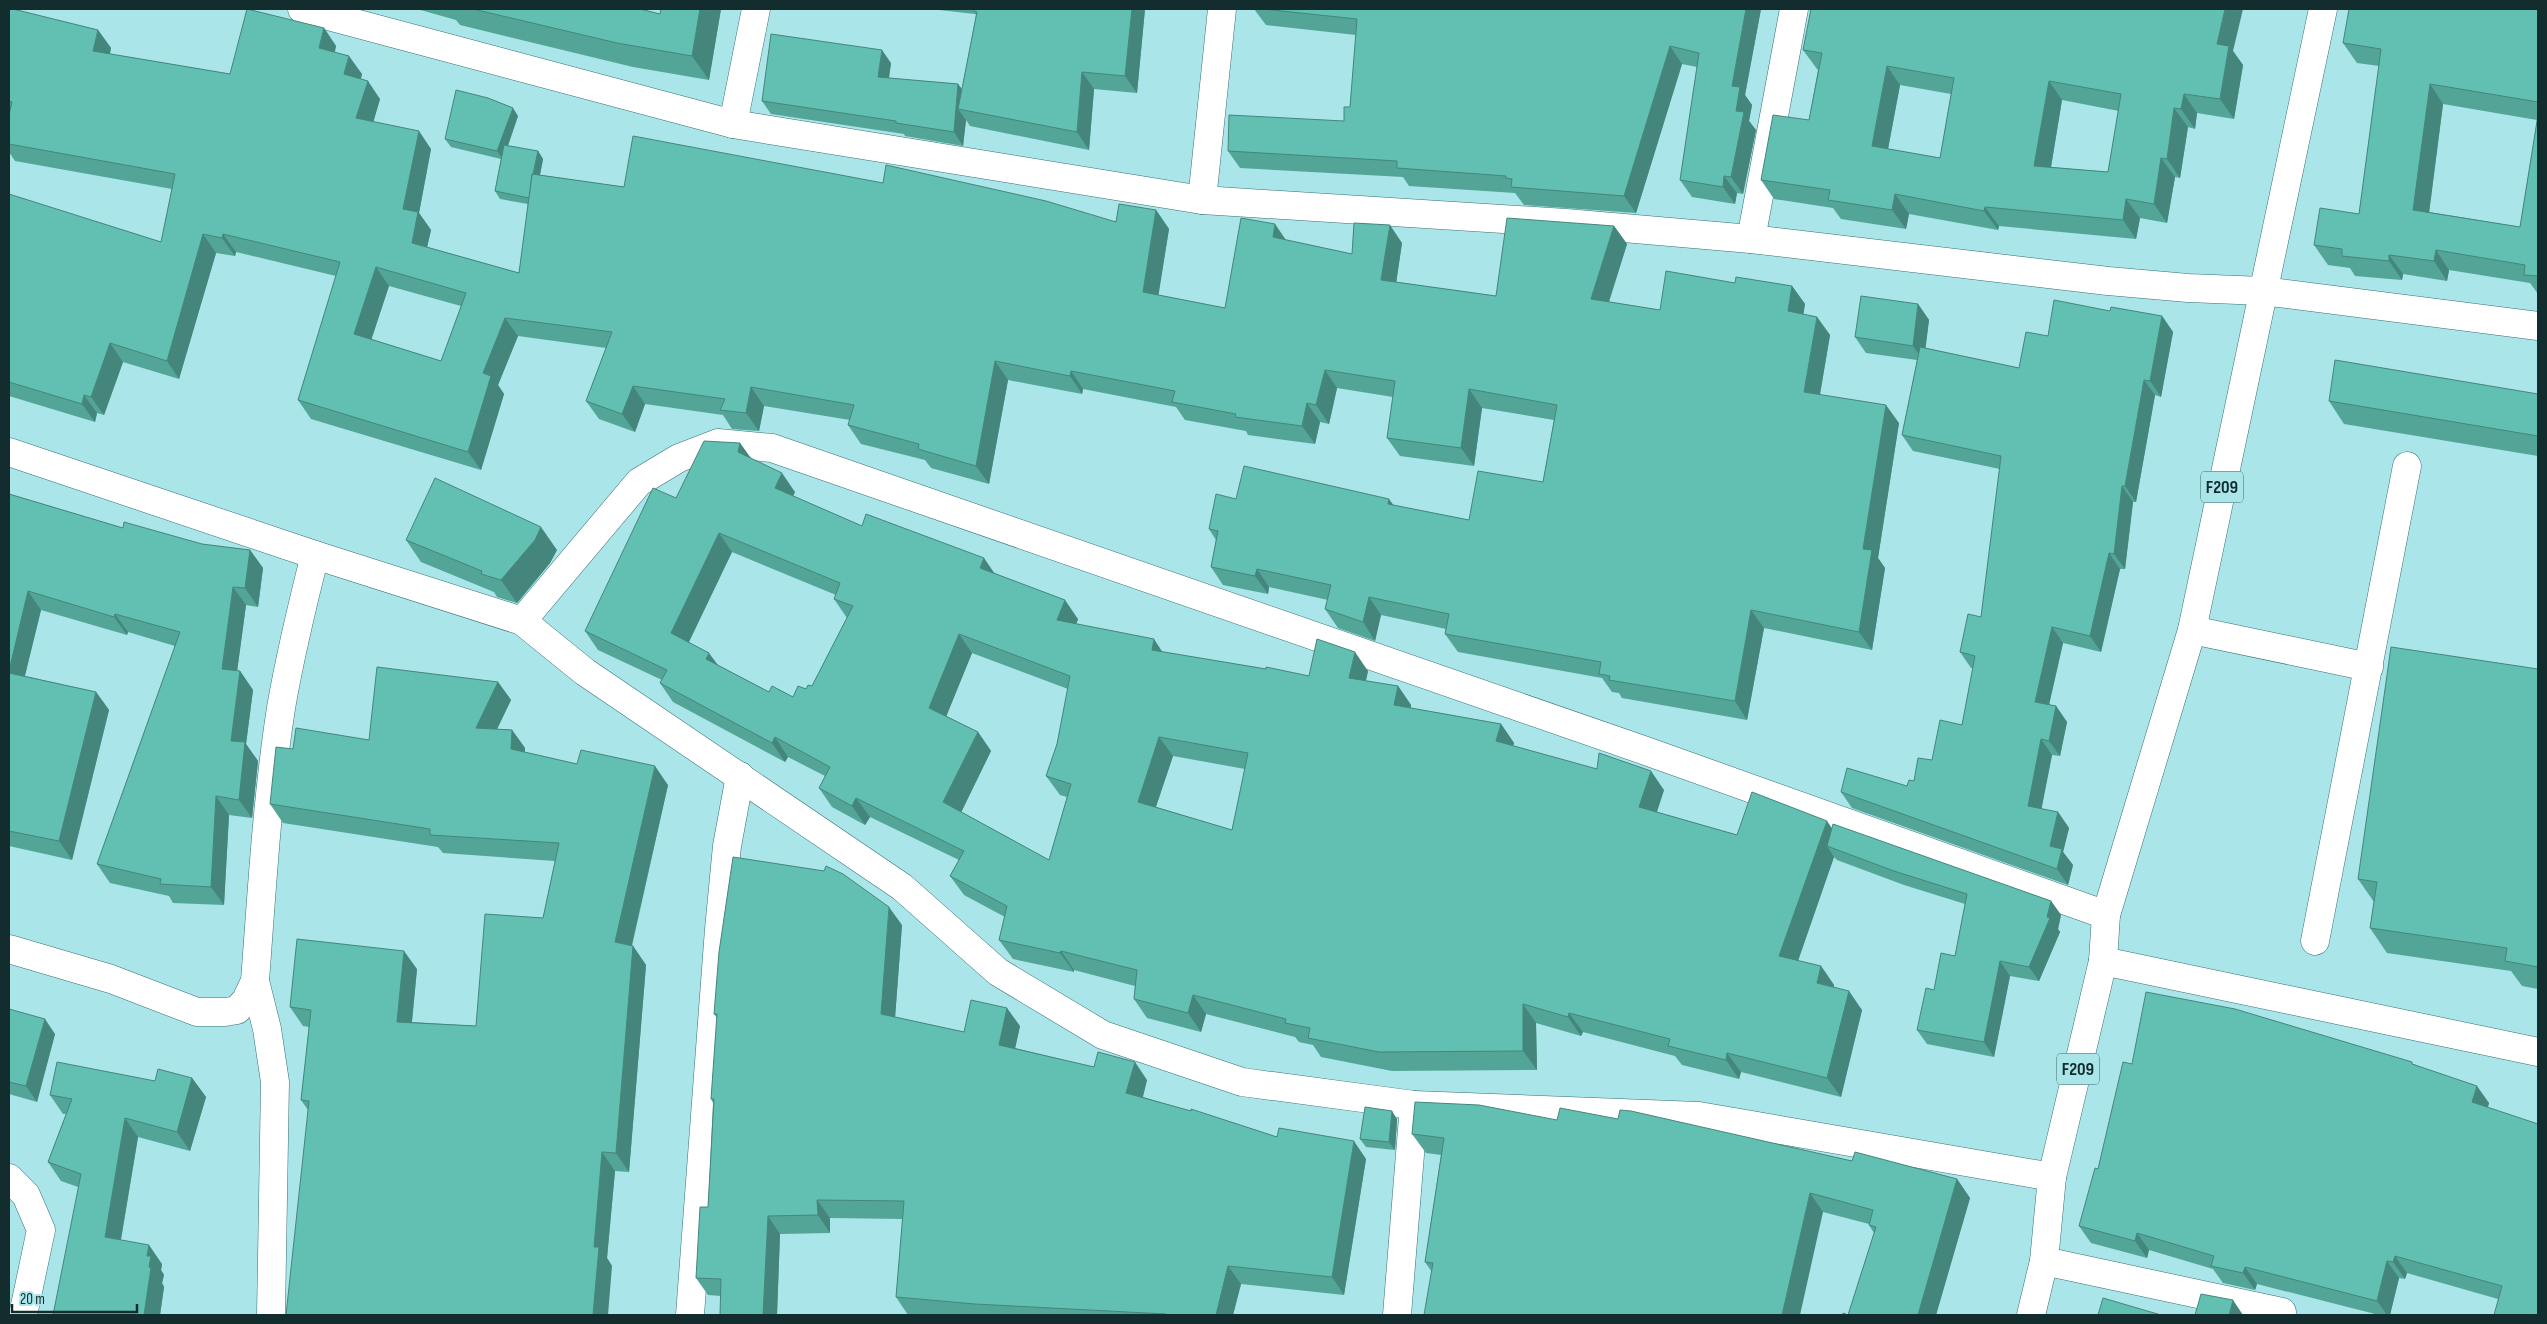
<svg xmlns="http://www.w3.org/2000/svg" width="2547" height="1324" font-family="'Sofia Sans Condensed',sans-serif">
<rect width="100%" height="100%" fill="#a9e5e9"/>
<g fill="none" stroke-linecap="round" stroke-linejoin="round">
<g stroke="#367175" stroke-width="29">
<g id="minor">
<path d="M 302,9 L 733,124 L 1202,200 L 1566,223 L 1751,239 L 2108,281 L 2188,288 L 2263,291 L 2538,326"/>
<path d="M 733,124 L 756,9"/>
<path d="M 1202,200 L 1222,9"/>
<path d="M 1751,239 L 1794,9"/>
<path d="M 9,452 L 315,555 L 522,621 L 585,672 L 902,887 L 998,972 L 1103,1035 L 1242,1082 L 1414,1105 L 1699,1116 L 2052,1177"/>
<path d="M 522,621 L 639,482 L 679,458 L 718,443 L 772,448 L 1646,751 L 2106,915"/>
<path d="M 2192,630 L 2369,667"/>
<path d="M 2315,941 L 2407,466"/>
<path d="M 9,949 L 111,979 L 197,1012 L 225,1012 L 237,1010 L 246,1000 L 255,981 C 262,889 267,798 281,708 C 290,656 302,606 315,555"/>
<path d="M 2103,961 L 2538,1052"/>
<path d="M 255,981 L 267,1029 L 275,1082 L 271,1315"/>
<path d="M 9,1178 L 26,1195 L 41,1230 L 23,1315"/>
<path d="M 2044,1261 L 2282,1312"/>
<path d="M 690,1315 L 719,929 L 727,846 L 740,776"/>
<path d="M 1397,1315 L 1414,1105"/>
</g>
</g>
<g stroke="#367175" stroke-width="29">
<path id="major" d="M 2031,1315 L 2044,1261 L 2052,1177 L 2103,961 L 2106,915 L 2192,630 L 2323,9"/>
</g>
<use href="#minor" stroke="#fff" stroke-width="28"/>
<use href="#major" stroke="#fff" stroke-width="28"/>
</g>
<g fill="#53a598" fill-rule="evenodd">
<path d="M 9,9 L 98,30 L 111,48 L 110,54 L 230,74 L 324,28 L 336,46 L 335,52 L 362,74 L 361,79 L 380,99 L 373,122 L 431,149 L 419,213 L 431,230 L 427,247 L 519,273 L 528,204 L 500,199 L 495,191 L 501,159 L 451,147 L 445,139 L 518,116 L 508,146 L 538,151 L 543,159 L 540,175 L 624,187 L 883,183 L 1116,222 L 1156,210 L 1169,229 L 1158,295 L 1225,308 L 1286,240 L 1352,254 L 1402,243 L 1396,282 L 1496,296 L 1614,226 L 1627,244 L 1609,302 L 1660,310 L 1735,283 L 1792,286 L 1805,304 L 1803,314 L 1817,317 L 1830,335 L 1820,395 L 1899,423 L 1878,558 L 1885,568 L 1872,650 L 1764,628 L 1747,720 L 1622,698 L 1619,693 L 1612,692 L 1602,678 L 1458,652 L 1445,634 L 1446,629 L 1381,615 L 1375,641 L 1338,628 L 1325,609 L 1328,600 L 1269,587 L 1268,594 L 1223,585 L 1211,567 L 1216,540 L 1209,529 L 1236,499 L 1393,505 L 1469,520 L 1543,482 L 1554,420 L 1482,408 L 1474,466 L 1400,456 L 1387,438 L 1393,397 L 1337,388 L 1329,424 L 1320,422 L 1315,444 L 1248,435 L 1246,431 L 1185,420 L 1176,407 L 1083,389 L 1082,394 L 1008,380 L 989,484 L 931,468 L 925,460 L 861,444 L 848,425 L 850,420 L 764,406 L 759,431 L 732,429 L 723,415 L 645,404 L 635,432 L 599,419 L 586,401 L 606,348 L 518,336 L 498,385 L 504,394 L 481,470 L 311,419 L 298,400 L 336,276 L 236,252 L 235,256 L 216,253 L 179,379 L 123,362 L 104,415 L 97,413 L 95,422 L 9,396 L 9,195 L 161,242 L 172,189 L 15,161 L 9,152 ZM 389,286 L 461,306 L 441,361 L 371,339 Z"/>
<path d="M 417,9 L 640,9 L 660,14 L 661,9 L 721,9 L 709,80 L 633,67 L 460,25 L 456,20 Z"/>
<path d="M 939,9 L 1145,9 L 1137,93 L 1094,89 L 1089,150 L 970,126 L 966,120 L 963,146 L 905,136 L 904,134 L 771,114 L 762,101 L 891,63 L 889,78 L 958,84 L 962,89 L 976,15 L 975,14 L 939,10 Z"/>
<path d="M 1254,9 L 1761,9 L 1745,95 L 1752,105 L 1749,121 L 1756,130 L 1743,194 L 1737,193 L 1735,204 L 1692,197 L 1680,180 L 1697,67 L 1682,64 L 1636,213 L 1524,205 L 1515,193 L 1409,186 L 1403,177 L 1240,168 L 1228,151 L 1344,121 L 1350,107 L 1356,35 L 1266,25 Z"/>
<path d="M 2538,9 L 2538,294 L 2530,283 L 2449,270 L 2447,281 L 2403,274 L 2402,280 L 2355,276 L 2350,268 L 2328,265 L 2314,245 L 2359,214 L 2379,66 L 2357,63 L 2343,43 ZM 2443,104 L 2537,120 L 2520,227 L 2429,212 Z"/>
<path d="M 1803,50 L 2233,51 L 2243,65 L 2234,119 L 2197,113 L 2195,129 L 2188,127 L 2180,178 L 2175,177 L 2167,223 L 2140,218 L 2136,239 L 1999,226 L 1998,230 L 1909,214 L 1906,229 L 1841,219 L 1833,208 L 1774,199 L 1761,180 L 1809,120 L 1818,70 L 1817,69 ZM 1900,85 L 1951,94 L 1940,158 L 1888,149 ZM 2062,100 L 2119,111 L 2108,172 L 2051,167 Z"/>
<path d="M 1918,304 L 1929,320 L 1925,348 L 2019,368 L 2048,336 L 2110,311 L 2162,316 L 2173,332 L 2161,397 L 2155,395 L 2136,502 L 2133,502 L 2125,569 L 2120,569 L 2101,652 L 2063,643 L 2049,705 L 2056,706 L 2067,722 L 2060,756 L 2052,755 L 2041,809 L 2058,812 L 2069,828 L 2063,852 L 2073,865 L 2068,885 L 1852,808 L 1841,792 L 1907,786 L 1914,781 L 1962,725 L 1973,668 L 1971,668 L 1960,652 L 1981,617 L 2000,469 L 1913,451 L 1902,435 L 1917,360 L 1866,353 L 1855,337 Z"/>
<path d="M 2538,394 L 2538,456 L 2344,424 L 2329,401 Z"/>
<path d="M 740,443 L 751,458 L 795,492 L 793,496 L 862,526 L 995,573 L 1078,619 L 1076,624 L 1163,652 L 1309,676 L 1368,671 L 1366,681 L 1398,686 L 1411,705 L 1411,708 L 1501,724 L 1514,743 L 1513,746 L 1664,790 L 1657,812 L 1737,835 L 1832,828 L 2051,901 L 2061,915 L 2058,929 L 2060,932 L 2039,981 L 2010,976 L 1994,1057 L 1927,1044 L 1917,1030 L 1934,990 L 1955,956 L 1965,904 L 1904,885 L 1837,860 L 1834,857 L 1798,961 L 1821,966 L 1834,985 L 1834,987 L 1862,1010 L 1841,1097 L 1741,1072 L 1739,1079 L 1682,1065 L 1675,1056 L 1583,1032 L 1581,1036 L 1536,1023 L 1537,1070 L 1392,1071 L 1321,1057 L 1313,1045 L 1299,1042 L 1295,1037 L 1206,1014 L 1201,1032 L 1147,1018 L 1134,999 L 1135,986 L 1074,970 L 1074,972 L 1013,959 L 999,940 L 1005,917 L 964,895 L 950,876 L 959,860 L 870,817 L 865,825 L 832,807 L 819,788 L 825,776 L 788,757 L 785,762 L 673,702 L 660,683 L 662,680 L 598,650 L 585,631 L 676,498 ZM 732,552 L 836,595 L 834,599 L 847,618 L 812,686 L 793,697 L 769,692 L 718,665 L 689,642 ZM 972,653 L 1068,689 L 1057,744 L 1046,776 L 1060,795 L 1067,797 L 1049,860 L 961,812 L 991,751 L 978,732 L 946,716 ZM 1173,756 L 1245,769 L 1232,830 L 1156,807 Z"/>
<path d="M 9,494 L 123,528 L 202,544 L 250,550 L 263,568 L 258,607 L 246,605 L 237,671 L 240,671 L 253,690 L 246,744 L 258,761 L 252,818 L 229,815 L 224,905 L 173,903 L 169,896 L 110,883 L 97,864 L 175,646 L 128,632 L 127,635 L 41,610 L 25,676 L 96,692 L 109,710 L 72,860 L 9,846 Z"/>
<path d="M 406,540 L 557,550 L 550,563 L 517,603 L 497,597 L 494,592 L 421,562 Z"/>
<path d="M 2538,669 L 2538,989 L 2522,986 L 2511,971 L 2387,953 L 2370,928 L 2374,902 L 2358,879 Z"/>
<path d="M 498,682 L 511,700 L 497,729 L 512,730 L 525,748 L 525,752 L 668,785 L 632,946 L 633,946 L 646,965 L 629,1172 L 615,1171 L 607,1258 L 612,1266 L 308,1110 L 301,1100 L 309,1027 L 303,1026 L 290,1007 L 417,969 L 412,1022 L 476,1026 L 543,918 L 555,861 L 443,853 L 438,847 L 283,823 L 270,804 L 293,749 L 369,740 Z"/>
<path d="M 902,925 L 895,1017 L 964,1032 L 1020,1026 L 1015,1048 L 1147,1080 L 1143,1097 L 1277,1137 L 1366,1159 L 1344,1295 L 1241,1284 L 1233,1315 L 908,1315 L 896,1297 L 903,1219 L 830,1218 L 830,1233 L 780,1234 L 777,1315 L 720,1315 L 721,1296 L 708,1295 L 696,1278 L 708,1207 L 713,1103 L 711,1099 L 717,1018 L 714,1014 Z"/>
<path d="M 9,1009 L 55,1034 L 37,1102 L 9,1094 Z"/>
<path d="M 2132,1064 L 2414,1064 L 2489,1103 L 2488,1107 L 2538,1315 L 2498,1299 L 2407,1273 L 2405,1279 L 2399,1278 L 2390,1315 L 2379,1315 L 2257,1284 L 2255,1290 L 2223,1283 L 2213,1269 L 2149,1250 L 2147,1258 L 2091,1243 L 2079,1226 L 2098,1169 Z"/>
<path d="M 192,1078 L 206,1097 L 190,1151 L 138,1137 L 121,1240 L 162,1264 L 161,1270 L 164,1275 L 162,1283 L 164,1287 L 160,1315 L 78,1187 L 61,1181 L 48,1162 L 66,1114 L 63,1114 L 50,1095 L 155,1081 Z"/>
<path d="M 1397,1119 L 1395,1150 L 1366,1147 L 1360,1139 Z"/>
<path d="M 1618,1119 L 1852,1161 L 1957,1179 L 1970,1198 L 1936,1315 L 1843,1315 L 1848,1315 L 1874,1233 L 1869,1225 L 1869,1224 L 1823,1212 L 1432,1272 L 1425,1262 L 1441,1155 L 1426,1153 L 1412,1134 L 1557,1120 Z"/>
</g>
<g fill="#44867c">
<path d="M 700,9 L 721,9 L 709,80 L 692,56 Z"/>
<path d="M 1132,9 L 1145,9 L 1137,93 L 1125,76 Z"/>
<path d="M 1746,9 L 1761,9 L 1745,95 L 1752,105 L 1749,121 L 1756,130 L 1743,194 L 1731,177 L 1736,111 L 1732,86 Z"/>
<path d="M 2225,9 L 2243,9 L 2233,51 L 2243,65 L 2234,119 L 2220,99 L 2217,44 Z"/>
<path d="M 324,28 L 336,46 L 331,66 L 319,48 Z"/>
<path d="M 98,30 L 111,48 L 106,69 L 93,51 Z"/>
<path d="M 1670,46 L 1682,64 L 1636,213 L 1624,196 Z"/>
<path d="M 882,50 L 891,63 L 887,90 L 878,77 Z"/>
<path d="M 349,56 L 362,74 L 357,92 L 344,74 Z"/>
<path d="M 1887,66 L 1900,85 L 1885,165 L 1872,146 Z"/>
<path d="M 1082,72 L 1094,89 L 1089,150 L 1077,132 Z"/>
<path d="M 368,81 L 380,99 L 369,137 L 356,118 Z"/>
<path d="M 2049,81 L 2062,100 L 2048,185 L 2034,166 Z"/>
<path d="M 958,84 L 968,98 L 958,109 L 966,120 L 963,146 L 954,132 Z"/>
<path d="M 2430,84 L 2443,104 L 2427,229 L 2413,210 Z"/>
<path d="M 2184,94 L 2197,113 L 2195,129 L 2181,109 Z"/>
<path d="M 513,108 L 518,116 L 503,159 L 497,151 Z"/>
<path d="M 2174,108 L 2188,127 L 2180,178 L 2167,159 Z"/>
<path d="M 419,131 L 431,149 L 419,213 L 431,230 L 424,261 L 412,243 L 403,209 Z"/>
<path d="M 538,151 L 543,159 L 534,206 L 529,198 Z"/>
<path d="M 2161,158 L 2175,177 L 2167,223 L 2154,204 Z"/>
<path d="M 1724,176 L 1737,193 L 1735,204 L 1723,187 Z"/>
<path d="M 1895,194 L 1909,214 L 1906,229 L 1892,210 Z"/>
<path d="M 2126,199 L 2140,218 L 2136,239 L 2123,220 Z"/>
<path d="M 1985,207 L 1999,226 L 1998,230 L 1984,211 Z"/>
<path d="M 1156,210 L 1169,229 L 1156,311 L 1143,292 Z"/>
<path d="M 1275,224 L 1288,243 L 1273,237 Z"/>
<path d="M 1390,225 L 1402,243 L 1394,298 L 1381,280 Z"/>
<path d="M 1614,226 L 1627,244 L 1604,317 L 1591,299 Z"/>
<path d="M 203,234 L 216,253 L 179,379 L 167,361 Z"/>
<path d="M 223,234 L 236,252 L 235,256 L 222,238 Z"/>
<path d="M 2436,250 L 2449,270 L 2447,281 L 2434,261 Z"/>
<path d="M 2389,255 L 2403,274 L 2402,280 L 2389,261 Z"/>
<path d="M 376,267 L 389,286 L 367,353 L 354,334 Z"/>
<path d="M 1792,286 L 1805,304 L 1801,330 L 1788,311 Z"/>
<path d="M 1918,304 L 1929,320 L 1924,361 L 1913,346 Z"/>
<path d="M 2162,316 L 2173,332 L 2161,397 L 2150,381 Z"/>
<path d="M 1817,317 L 1830,335 L 1817,411 L 1804,392 Z"/>
<path d="M 505,318 L 518,336 L 498,385 L 504,394 L 481,470 L 468,452 L 483,373 Z"/>
<path d="M 110,343 L 123,362 L 104,415 L 91,397 Z"/>
<path d="M 995,361 L 1008,380 L 989,484 L 976,466 Z"/>
<path d="M 1325,370 L 1337,388 L 1329,424 L 1316,405 Z"/>
<path d="M 1071,371 L 1083,389 L 1082,394 L 1070,376 Z"/>
<path d="M 2144,380 L 2155,395 L 2136,502 L 2125,486 Z"/>
<path d="M 633,386 L 645,404 L 635,432 L 622,414 Z"/>
<path d="M 751,387 L 764,406 L 759,431 L 746,413 Z"/>
<path d="M 1469,389 L 1482,408 L 1474,466 L 1461,448 Z"/>
<path d="M 84,395 L 97,413 L 95,422 L 82,404 Z"/>
<path d="M 1307,403 L 1320,422 L 1315,444 L 1302,426 Z"/>
<path d="M 1886,405 L 1899,423 L 1878,558 L 1885,568 L 1872,650 L 1859,632 L 1863,549 Z"/>
<path d="M 740,443 L 753,462 L 738,452 Z"/>
<path d="M 782,473 L 795,492 L 788,507 L 775,488 Z"/>
<path d="M 2122,486 L 2133,502 L 2125,569 L 2114,554 Z"/>
<path d="M 1389,499 L 1402,517 L 1388,504 Z"/>
<path d="M 541,527 L 557,550 L 550,563 L 517,603 L 501,580 Z"/>
<path d="M 719,533 L 732,552 L 684,652 L 671,633 Z"/>
<path d="M 250,550 L 263,568 L 258,607 L 245,588 Z"/>
<path d="M 2109,553 L 2120,569 L 2101,652 L 2090,636 Z"/>
<path d="M 984,558 L 997,577 L 980,568 Z"/>
<path d="M 1257,569 L 1269,587 L 1268,594 L 1255,576 Z"/>
<path d="M 233,587 L 246,605 L 235,687 L 222,669 Z"/>
<path d="M 28,591 L 41,610 L 21,691 L 9,673 L 9,671 Z"/>
<path d="M 1369,597 L 1381,615 L 1375,641 L 1363,622 Z"/>
<path d="M 1065,600 L 1078,619 L 1071,639 L 1057,620 Z"/>
<path d="M 1751,610 L 1764,628 L 1747,720 L 1735,701 Z"/>
<path d="M 115,614 L 128,632 L 127,635 L 114,617 Z"/>
<path d="M 2052,627 L 2063,643 L 2046,718 L 2035,702 Z"/>
<path d="M 959,634 L 972,653 L 942,727 L 929,708 Z"/>
<path d="M 1154,639 L 1167,659 L 1152,650 Z"/>
<path d="M 1355,652 L 1368,671 L 1362,697 L 1349,678 Z"/>
<path d="M 709,653 L 723,672 L 706,659 Z"/>
<path d="M 240,671 L 253,690 L 246,744 L 258,761 L 252,818 L 239,800 L 231,741 Z"/>
<path d="M 498,682 L 511,700 L 489,746 L 476,728 Z"/>
<path d="M 1398,686 L 1411,705 L 1408,724 L 1394,705 Z"/>
<path d="M 96,692 L 109,710 L 72,860 L 59,841 Z"/>
<path d="M 2056,706 L 2067,722 L 2060,756 L 2049,741 Z"/>
<path d="M 1501,724 L 1514,743 L 1509,760 L 1496,741 Z"/>
<path d="M 512,730 L 525,748 L 524,767 L 511,749 Z"/>
<path d="M 978,732 L 991,751 L 957,821 L 943,802 Z"/>
<path d="M 775,737 L 788,757 L 785,762 L 772,743 Z"/>
<path d="M 1159,737 L 1173,756 L 1151,821 L 1138,802 Z"/>
<path d="M 2041,739 L 2052,755 L 2039,822 L 2028,806 Z"/>
<path d="M 655,766 L 668,785 L 628,961 L 615,942 Z"/>
<path d="M 1651,771 L 1664,790 L 1652,826 L 1639,807 Z"/>
<path d="M 216,796 L 229,815 L 224,905 L 211,887 Z"/>
<path d="M 856,798 L 870,817 L 865,825 L 852,806 Z"/>
<path d="M 2058,812 L 2069,828 L 2063,852 L 2073,865 L 2068,885 L 2057,869 L 2050,846 Z"/>
<path d="M 1827,821 L 1840,840 L 1827,846 L 1834,857 L 1793,975 L 1779,956 Z"/>
<path d="M 2051,901 L 2061,915 L 2058,929 L 2060,932 L 2039,981 L 2029,967 L 2047,917 Z"/>
<path d="M 889,907 L 902,925 L 894,1032 L 881,1014 Z"/>
<path d="M 633,946 L 646,965 L 629,1172 L 616,1153 Z"/>
<path d="M 404,951 L 417,969 L 410,1040 L 397,1022 Z"/>
<path d="M 1061,951 L 1074,970 L 1074,972 L 1060,953 Z"/>
<path d="M 2000,961 L 2010,976 L 1994,1057 L 1984,1042 Z"/>
<path d="M 1821,966 L 1834,985 L 1830,1002 L 1817,983 Z"/>
<path d="M 1849,991 L 1862,1010 L 1841,1097 L 1827,1078 Z"/>
<path d="M 1193,995 L 1206,1014 L 1201,1032 L 1188,1013 Z"/>
<path d="M 1523,1004 L 1536,1023 L 1537,1070 L 1523,1051 Z"/>
<path d="M 1007,1008 L 1020,1026 L 1012,1063 L 999,1045 Z"/>
<path d="M 1569,1013 L 1583,1032 L 1581,1036 L 1568,1017 Z"/>
<path d="M 45,1019 L 55,1034 L 37,1102 L 26,1086 Z"/>
<path d="M 1727,1053 L 1741,1072 L 1739,1079 L 1726,1060 Z"/>
<path d="M 1135,1062 L 1147,1080 L 1139,1111 L 1126,1093 Z"/>
<path d="M 192,1078 L 206,1097 L 190,1151 L 177,1132 Z"/>
<path d="M 2477,1086 L 2489,1103 L 2484,1119 L 2472,1102 Z"/>
<path d="M 1392,1111 L 1397,1119 L 1395,1150 L 1389,1142 Z"/>
<path d="M 125,1118 L 138,1137 L 118,1256 L 105,1237 Z"/>
<path d="M 1354,1141 L 1366,1159 L 1344,1295 L 1332,1277 Z"/>
<path d="M 602,1152 L 615,1171 L 607,1258 L 612,1266 L 608,1315 L 593,1315 L 594,1247 Z"/>
<path d="M 1957,1179 L 1970,1198 L 1936,1315 L 1918,1315 Z"/>
<path d="M 1810,1193 L 1823,1212 L 1800,1315 L 1782,1315 Z"/>
<path d="M 817,1200 L 830,1218 L 830,1233 L 818,1215 Z"/>
<path d="M 768,1216 L 780,1234 L 777,1315 L 763,1315 Z"/>
<path d="M 2137,1233 L 2149,1250 L 2147,1258 L 2135,1241 Z"/>
<path d="M 149,1245 L 162,1264 L 161,1270 L 164,1275 L 162,1283 L 164,1287 L 160,1315 L 144,1315 L 149,1267 L 147,1256 Z"/>
<path d="M 2395,1256 L 2407,1273 L 2405,1279 L 2393,1262 Z"/>
<path d="M 2387,1261 L 2399,1278 L 2390,1315 L 2387,1315 L 2377,1301 Z"/>
<path d="M 1228,1266 L 1241,1284 L 1233,1315 L 1216,1315 Z"/>
<path d="M 2245,1267 L 2257,1284 L 2255,1290 L 2243,1273 Z"/>
<path d="M 2233,1300 L 2243,1315 L 2229,1315 Z"/>
</g>
<g fill="#61c0b1" stroke="#44867c" fill-rule="evenodd">
<path d="M 9,9 L 13,9 L 98,30 L 93,51 L 230,74 L 247,9 L 324,28 L 319,48 L 349,56 L 344,74 L 368,81 L 356,118 L 419,131 L 403,209 L 418,212 L 412,243 L 519,273 L 532,174 L 624,187 L 633,136 L 883,183 L 886,165 L 1046,201 L 1116,222 L 1119,204 L 1156,210 L 1143,292 L 1225,308 L 1241,218 L 1275,224 L 1273,237 L 1352,254 L 1354,223 L 1390,225 L 1381,280 L 1496,296 L 1507,218 L 1614,226 L 1591,299 L 1660,310 L 1666,271 L 1735,283 L 1736,277 L 1792,286 L 1788,311 L 1817,317 L 1804,392 L 1886,405 L 1863,549 L 1872,550 L 1859,632 L 1751,610 L 1735,701 L 1609,680 L 1610,676 L 1599,674 L 1601,662 L 1445,634 L 1449,614 L 1369,597 L 1363,622 L 1325,609 L 1331,585 L 1257,569 L 1255,576 L 1211,567 L 1218,531 L 1209,529 L 1216,494 L 1236,499 L 1244,466 L 1389,499 L 1388,504 L 1469,520 L 1478,471 L 1543,482 L 1557,405 L 1469,389 L 1461,448 L 1387,438 L 1395,381 L 1325,370 L 1316,405 L 1307,403 L 1302,426 L 1235,417 L 1236,414 L 1172,402 L 1175,391 L 1071,371 L 1070,376 L 995,361 L 976,466 L 918,449 L 919,444 L 848,425 L 854,405 L 751,387 L 746,413 L 720,410 L 725,399 L 633,386 L 622,414 L 586,401 L 612,332 L 505,318 L 483,373 L 491,376 L 468,452 L 298,400 L 340,262 L 223,234 L 222,238 L 203,234 L 167,361 L 110,343 L 91,397 L 84,395 L 82,404 L 9,382 L 9,194 L 161,242 L 175,174 L 9,144 L 9,115 L 12,102 L 9,101 ZM 376,267 L 466,293 L 441,361 L 354,334 Z"/>
<path d="M 473,9 L 640,9 L 660,14 L 661,9 L 700,9 L 692,56 L 617,43 Z"/>
<path d="M 974,9 L 1132,9 L 1125,76 L 1082,72 L 1077,132 L 958,109 L 977,12 L 974,11 Z"/>
<path d="M 1263,9 L 1746,9 L 1732,86 L 1740,87 L 1736,111 L 1744,112 L 1731,177 L 1724,176 L 1723,187 L 1680,180 L 1699,53 L 1670,46 L 1624,196 L 1511,187 L 1512,179 L 1506,178 L 1506,176 L 1397,168 L 1397,161 L 1228,151 L 1229,115 L 1344,121 L 1344,107 L 1350,107 L 1357,19 Z"/>
<path d="M 1811,9 L 2225,9 L 2217,44 L 2229,46 L 2220,99 L 2184,94 L 2181,109 L 2174,108 L 2167,159 L 2161,158 L 2154,204 L 2126,199 L 2123,220 L 1985,207 L 1984,211 L 1895,194 L 1892,210 L 1828,200 L 1830,190 L 1761,180 L 1773,115 L 1809,120 L 1822,53 L 1803,50 ZM 1887,66 L 1954,78 L 1940,158 L 1872,146 ZM 2049,81 L 2121,94 L 2108,172 L 2034,166 Z"/>
<path d="M 2349,9 L 2538,9 L 2538,102 L 2430,84 L 2413,210 L 2520,227 L 2538,115 L 2538,276 L 2524,275 L 2525,265 L 2436,250 L 2434,261 L 2389,255 L 2389,261 L 2342,256 L 2342,249 L 2314,245 L 2320,208 L 2359,214 L 2381,49 L 2343,43 Z"/>
<path d="M 771,34 L 882,50 L 878,77 L 958,84 L 954,132 L 896,123 L 896,121 L 762,101 Z"/>
<path d="M 456,90 L 488,98 L 513,108 L 497,151 L 445,139 Z"/>
<path d="M 504,145 L 538,151 L 533,174 L 532,174 L 529,198 L 495,191 Z"/>
<path d="M 1861,296 L 1918,304 L 1913,346 L 1855,337 Z"/>
<path d="M 2054,300 L 2110,311 L 2111,307 L 2162,316 L 2150,381 L 2144,380 L 2125,486 L 2122,486 L 2114,554 L 2109,553 L 2090,636 L 2052,627 L 2035,702 L 2056,706 L 2049,741 L 2041,739 L 2028,806 L 2058,812 L 2050,846 L 2062,849 L 2057,869 L 1841,792 L 1847,768 L 1907,786 L 1909,780 L 1914,781 L 1918,758 L 1932,760 L 1940,720 L 1962,725 L 1975,656 L 1960,652 L 1968,614 L 1981,617 L 2001,456 L 1902,435 L 1920,347 L 2019,368 L 2026,332 L 2048,336 Z"/>
<path d="M 2335,360 L 2538,394 L 2538,436 L 2329,401 Z"/>
<path d="M 704,441 L 740,443 L 738,452 L 782,473 L 775,488 L 862,526 L 866,514 L 984,558 L 980,568 L 1065,600 L 1057,620 L 1154,639 L 1152,650 L 1266,669 L 1266,667 L 1309,676 L 1317,639 L 1355,652 L 1349,678 L 1398,686 L 1394,705 L 1501,724 L 1496,741 L 1597,769 L 1599,753 L 1651,771 L 1639,807 L 1737,835 L 1752,792 L 1827,821 L 1779,956 L 1821,966 L 1817,983 L 1849,991 L 1827,1078 L 1727,1053 L 1726,1060 L 1668,1046 L 1670,1039 L 1569,1013 L 1568,1017 L 1523,1004 L 1523,1051 L 1379,1052 L 1308,1038 L 1310,1028 L 1285,1023 L 1286,1019 L 1193,995 L 1188,1013 L 1134,999 L 1137,970 L 1061,951 L 1060,953 L 999,940 L 1007,906 L 950,876 L 964,851 L 856,798 L 852,806 L 819,788 L 830,767 L 775,737 L 772,743 L 660,683 L 667,670 L 585,631 L 653,488 L 676,498 ZM 719,533 L 840,583 L 834,599 L 853,606 L 812,686 L 808,685 L 806,689 L 798,686 L 793,697 L 772,686 L 769,692 L 706,659 L 709,653 L 671,633 ZM 959,634 L 1070,676 L 1057,744 L 1046,776 L 1071,784 L 1049,860 L 943,802 L 978,732 L 929,708 ZM 1159,737 L 1248,753 L 1232,830 L 1138,802 Z"/>
<path d="M 435,478 L 541,527 L 535,540 L 501,580 L 481,574 L 482,571 L 406,540 Z"/>
<path d="M 9,494 L 123,528 L 124,522 L 202,544 L 250,550 L 245,588 L 233,587 L 222,669 L 240,671 L 231,741 L 245,742 L 239,800 L 216,796 L 211,887 L 160,884 L 161,879 L 97,864 L 180,632 L 115,614 L 114,617 L 28,591 L 9,671 Z"/>
<path d="M 2391,647 L 2538,669 L 2538,967 L 2505,961 L 2507,948 L 2370,928 L 2377,882 L 2358,879 Z"/>
<path d="M 377,667 L 498,682 L 476,728 L 512,730 L 511,749 L 577,764 L 581,750 L 655,766 L 615,942 L 633,946 L 616,1153 L 602,1152 L 594,1247 L 599,1247 L 593,1315 L 286,1315 L 309,1101 L 301,1100 L 311,1010 L 290,1007 L 297,939 L 404,951 L 397,1022 L 476,1026 L 485,914 L 543,918 L 559,843 L 430,835 L 430,829 L 270,804 L 276,747 L 293,749 L 296,728 L 369,740 Z"/>
<path d="M 9,673 L 96,692 L 59,841 L 9,831 Z"/>
<path d="M 1833,824 L 2051,901 L 2047,917 L 2050,918 L 2029,967 L 2000,961 L 1984,1042 L 1917,1030 L 1926,988 L 1934,990 L 1941,953 L 1955,956 L 1967,894 L 1894,871 L 1827,846 Z"/>
<path d="M 733,857 L 824,871 L 826,866 L 843,874 L 889,907 L 881,1014 L 964,1032 L 971,1000 L 1007,1008 L 999,1045 L 1094,1067 L 1098,1052 L 1135,1062 L 1126,1093 L 1191,1111 L 1191,1109 L 1277,1137 L 1279,1128 L 1354,1141 L 1332,1277 L 1228,1266 L 1216,1315 L 1166,1315 L 1166,1314 L 975,1304 L 896,1297 L 904,1201 L 817,1200 L 818,1215 L 768,1216 L 763,1315 L 720,1315 L 721,1279 L 696,1278 L 700,1207 L 708,1207 L 714,1099 L 711,1099 L 717,1014 L 714,1014 L 719,952 Z"/>
<path d="M 2146,992 L 2235,1009 L 2412,1062 L 2412,1064 L 2477,1086 L 2472,1102 L 2538,1124 L 2538,1315 L 2494,1315 L 2502,1286 L 2395,1256 L 2393,1262 L 2387,1261 L 2377,1301 L 2245,1267 L 2243,1273 L 2211,1266 L 2214,1256 L 2137,1233 L 2135,1241 L 2079,1226 L 2095,1168 L 2098,1169 L 2123,1062 L 2132,1064 Z"/>
<path d="M 9,1009 L 45,1019 L 26,1086 L 9,1082 Z"/>
<path d="M 57,1062 L 155,1081 L 158,1069 L 192,1078 L 177,1132 L 125,1118 L 105,1237 L 149,1245 L 147,1256 L 151,1256 L 149,1267 L 151,1268 L 144,1315 L 53,1315 L 81,1174 L 48,1162 L 72,1099 L 50,1095 Z"/>
<path d="M 1415,1102 L 1479,1105 L 1557,1120 L 1560,1108 L 1618,1119 L 1620,1110 L 1631,1111 L 1852,1161 L 1855,1152 L 1957,1179 L 1918,1315 L 1843,1315 L 1843,1313 L 1848,1315 L 1876,1227 L 1869,1225 L 1873,1210 L 1810,1193 L 1782,1315 L 1424,1315 L 1433,1263 L 1425,1262 L 1444,1138 L 1412,1134 Z"/>
<path d="M 1365,1107 L 1392,1111 L 1389,1142 L 1360,1139 Z"/>
<path d="M 2201,1294 L 2233,1300 L 2229,1315 L 2195,1315 Z"/>
<path d="M 2103,1298 L 2161,1315 L 2098,1315 Z"/>
</g>
<g text-anchor="middle" dominant-baseline="central" stroke-width="4" stroke-linejoin="round" paint-order="stroke">
<g fill="#a9e5e9" stroke="#406466" stroke-width="1">
<rect x="2201" y="471.5" width="42" height="31" rx="4"/>
<rect x="2057" y="1053.5" width="42" height="31" rx="4"/>
</g>
<g font-size="18" font-weight="bold" fill="#132c2e">
<text x="2222" y="487">F209</text>
<text x="2078" y="1069">F209</text>
</g>
</g>
<rect width="2547" height="1324" fill="none" stroke="#132c2e" stroke-width="20"/>
<path d="M12 1304v8h125v-8" fill="none" stroke="#132c2e" stroke-width="2.5"/>
<text x="20" y="1304" font-size="15" fill="#132c2e" stroke="#a9e5e9" stroke-width="4" paint-order="stroke">20 m</text>
</svg>
